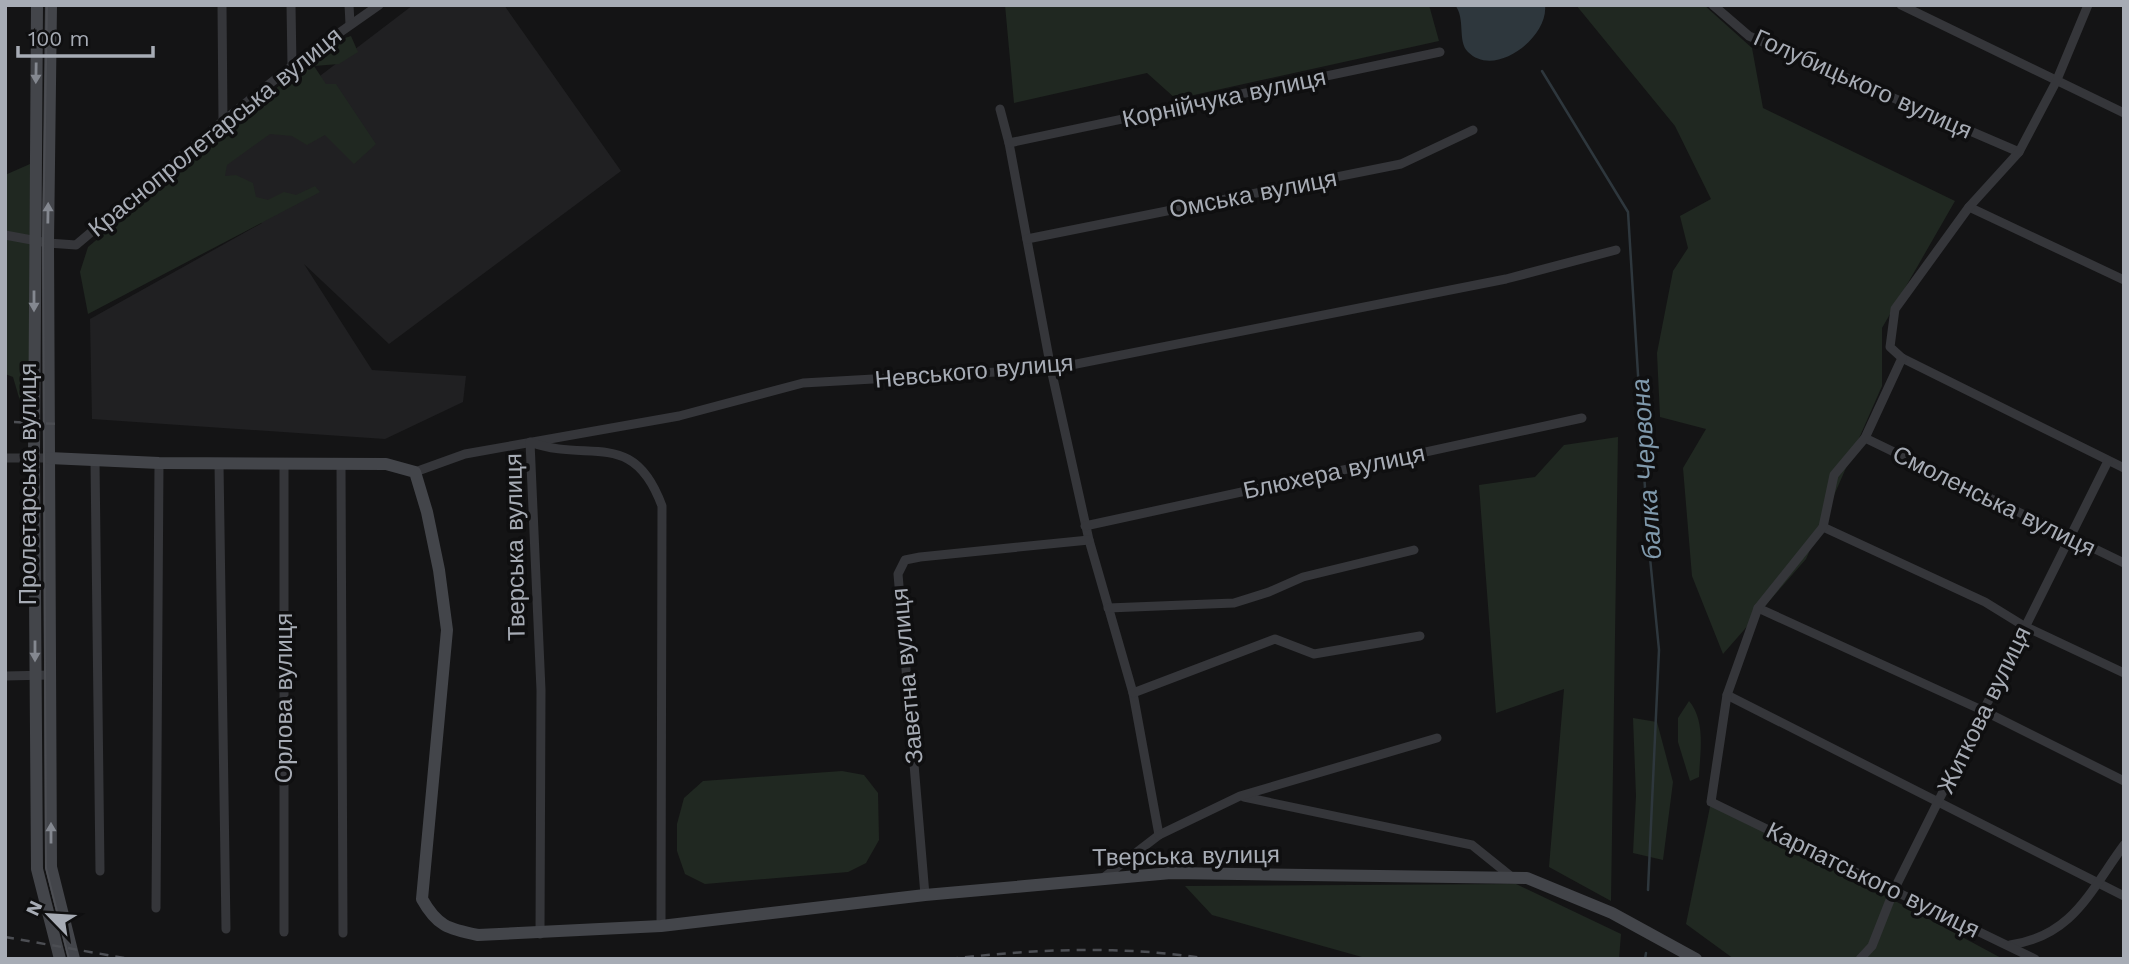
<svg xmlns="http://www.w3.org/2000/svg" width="2129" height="964" font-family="'Work Sans',sans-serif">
<rect width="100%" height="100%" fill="#141415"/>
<path fill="#202022" d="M 413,5 L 504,5 L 621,171 L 389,344 L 304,264 L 372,370 L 466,376 L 463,402 L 385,439 L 92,419 L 90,319 L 262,223 L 202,166 Z"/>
<g fill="#202821">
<path d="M 1005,5 L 1429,5 L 1439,41 L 1176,99 L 1147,73 L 1014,103 Z"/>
<path d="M 1576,5 L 1704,5 L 1752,48 L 1763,108 L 1955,201 L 1882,328 L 1882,386 L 1806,559 L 1723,654 L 1692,576 L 1683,468 L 1706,429 L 1660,417 L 1657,353 L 1673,271 L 1688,248 L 1680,216 L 1711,199 L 1675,126 Z"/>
<path d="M 351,36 L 358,52 L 339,64 L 314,66 L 326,84 L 336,84 L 376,144 L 354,164 L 325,135 L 307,145 L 292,136 L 270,134 L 227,165 L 225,176 L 236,175 L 253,183 L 256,197 L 268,200 L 284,192 L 296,195 L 315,186 L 320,192 L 88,314 L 80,272 L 88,247 L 330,43 Z"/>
<path d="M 30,164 L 29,400 L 20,401 L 13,377 L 5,374 L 5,175 Z"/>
<path d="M 1618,437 L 1611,901 L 1549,867 L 1564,689 L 1496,713 L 1479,485 L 1535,477 L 1564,445 Z"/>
<path d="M 1689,701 C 1706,721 1700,752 1699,777 L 1690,781 L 1678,742 L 1678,718 Z"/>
<path d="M 1633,718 L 1657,722 L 1673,782 L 1663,860 L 1633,853 L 1636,796 Z"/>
<path d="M 842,771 L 864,775 L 878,793 L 879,840 L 866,863 L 848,872 L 705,884 L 685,874 L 677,851 L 677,824 L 684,798 L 703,781 Z"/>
<path d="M 1711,802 L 2003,959 L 1734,959 L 1686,924 Z"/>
<path d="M 1516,884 L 1621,934 L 1619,959 L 1369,959 L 1212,915 L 1185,886 Z"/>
</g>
<path fill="#2e373d" d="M 1455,5 L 1545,5 C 1549,37 1495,79 1468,52 C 1457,41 1466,19 1455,5 Z"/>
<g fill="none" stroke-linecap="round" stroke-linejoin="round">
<g stroke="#2e373d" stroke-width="2.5">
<path d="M 1542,71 L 1628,212 L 1648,537 L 1659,650 L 1648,890"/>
<path d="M 1645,959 L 1646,953"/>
</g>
<g stroke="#35363a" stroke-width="9">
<path d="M 222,5 L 223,121"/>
<path d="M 291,5 L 292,66"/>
<path d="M 349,5 L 350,24"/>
<path d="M 1713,5 L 1749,36 L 2019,152"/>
<path d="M 1901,5 L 2124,113"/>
<path d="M 1000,109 L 1009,143 L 1051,369 L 1089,540 L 1133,693 L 1159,835 L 1103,878"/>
<path d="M 1009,143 L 1440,52"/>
<path d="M 1969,207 L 2124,280"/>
<path d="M 5,235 L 48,243 L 76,245 L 223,121 L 292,66 L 379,5"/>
<path d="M 1027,239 L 1401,164 L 1473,130"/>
<path d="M 1902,358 L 2124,468"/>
<path d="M 1865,438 L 2124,563"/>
<path d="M 5,458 L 49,458"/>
<path d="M 95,461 L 100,871"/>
<path d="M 219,464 L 226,929"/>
<path d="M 284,464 L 284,932"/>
<path d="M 341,464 L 343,933"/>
<path d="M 415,472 L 465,454 L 679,416 L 803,383 L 1051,369 L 1506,279 L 1616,250"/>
<path d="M 1085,526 L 1582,418"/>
<path d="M 1823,527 L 1985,602 L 2024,626 L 2124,673"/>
<path d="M 1108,608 L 1234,603 L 1269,592 L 1303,577 L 1414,550"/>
<path d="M 1758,608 L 1984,711 L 2124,781"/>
<path d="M 5,676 L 50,675"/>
<path d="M 1133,693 L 1275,639 L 1314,654 L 1420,636"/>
<path d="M 1727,695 L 2124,896"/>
<path d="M 1244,797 L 1472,845 L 1513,878"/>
<path d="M 1159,835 L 1240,796 L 1437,738"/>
<path d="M 925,895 L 898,574 L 905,560 L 920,557 L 1089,540"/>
<path d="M 156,908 L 159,463"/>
<path d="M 540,934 L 541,690 L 530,442 C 590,464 633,427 662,506 L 661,926"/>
<path d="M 2010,945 C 2073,936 2090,891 2124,845"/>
<path d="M 1860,959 L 1872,946 L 1894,890 L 2108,461"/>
<path d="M 2035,959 L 1711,802 L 1727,695 L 1758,608 L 1823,527 L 1834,475 L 1865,438 L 1902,358 L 1890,347 L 1895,309 L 1969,207 L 2019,152 L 2056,82 L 2088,5"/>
</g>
<g stroke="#43454a" stroke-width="12">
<path d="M 37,5 L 34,458 L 37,869 L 60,959"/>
<path d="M 51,5 L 48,243 L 51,867 L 74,959"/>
<path d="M 49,458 L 159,463 L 386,464 L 415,472 L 427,512 L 439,570 L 447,630 L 422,899 C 437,926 448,929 478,935 L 661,926 L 925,895 L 1171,873 L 1527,878 L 1612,913 L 1696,959"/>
</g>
<path stroke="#4c4e53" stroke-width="2" d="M 47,5 L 43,243 L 46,868 L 69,959"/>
<g stroke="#4c4e53" stroke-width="2.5" stroke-dasharray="9 7" stroke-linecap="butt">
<path d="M 14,422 L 58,424"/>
<path d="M 5,937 L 130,959"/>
<path d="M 949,959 C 1036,949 1122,945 1208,959"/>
</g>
</g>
<defs><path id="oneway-solid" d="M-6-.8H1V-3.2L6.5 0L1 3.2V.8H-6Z" transform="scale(1.75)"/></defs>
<g fill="#848890">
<use href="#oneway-solid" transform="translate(36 73) rotate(91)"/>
<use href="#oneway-solid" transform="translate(48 213) rotate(-89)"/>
<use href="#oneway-solid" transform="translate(34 301) rotate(90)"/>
<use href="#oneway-solid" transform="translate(35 651) rotate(90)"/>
<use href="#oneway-solid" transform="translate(51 833) rotate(-90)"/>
</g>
<g text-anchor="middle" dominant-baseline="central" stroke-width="7" stroke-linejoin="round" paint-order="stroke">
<g font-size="24" fill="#a7acb5" stroke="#0f0f10">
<text transform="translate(1863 84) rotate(24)">Голубицького вулиця</text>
<text transform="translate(1224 98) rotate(-12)">Корнійчука вулиця</text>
<text transform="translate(215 132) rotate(-39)">Краснопролетарська вулиця</text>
<text transform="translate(1253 194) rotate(-11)">Омська вулиця</text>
<text transform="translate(974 371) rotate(-5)">Невського вулиця</text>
<text transform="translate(1334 472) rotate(-12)">Блюхера вулиця</text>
<text transform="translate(28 484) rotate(-90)">Пролетарська вулиця</text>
<text transform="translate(1994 501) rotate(26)">Смоленська вулиця</text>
<text transform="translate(515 547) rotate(-91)">Тверська вулиця</text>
<text transform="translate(907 676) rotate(-95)">Заветна вулиця</text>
<text transform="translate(284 698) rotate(-90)">Орлова вулиця</text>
<text transform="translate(1984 710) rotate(-64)">Житкова вулиця</text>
<text transform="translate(1186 856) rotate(-1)">Тверська вулиця</text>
<text transform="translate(1873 880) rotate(26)">Карпатського вулиця</text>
</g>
<g font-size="26" font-style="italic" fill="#809aad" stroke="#0f0f10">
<text transform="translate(1646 469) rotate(-94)">балка Червона</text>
</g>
</g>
<rect width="2129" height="964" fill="none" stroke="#a7acb5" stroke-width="14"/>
<g transform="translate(49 915) rotate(295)" stroke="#0f0f10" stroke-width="5" paint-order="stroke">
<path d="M0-5L12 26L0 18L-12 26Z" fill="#a7acb5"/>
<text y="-10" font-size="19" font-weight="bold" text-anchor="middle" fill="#a7acb5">N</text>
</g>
<path d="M18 46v10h135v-10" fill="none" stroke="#a7acb5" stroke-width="3.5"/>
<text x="28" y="46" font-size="21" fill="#a7acb5" stroke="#0f0f10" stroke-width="5" paint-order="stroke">100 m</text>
</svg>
